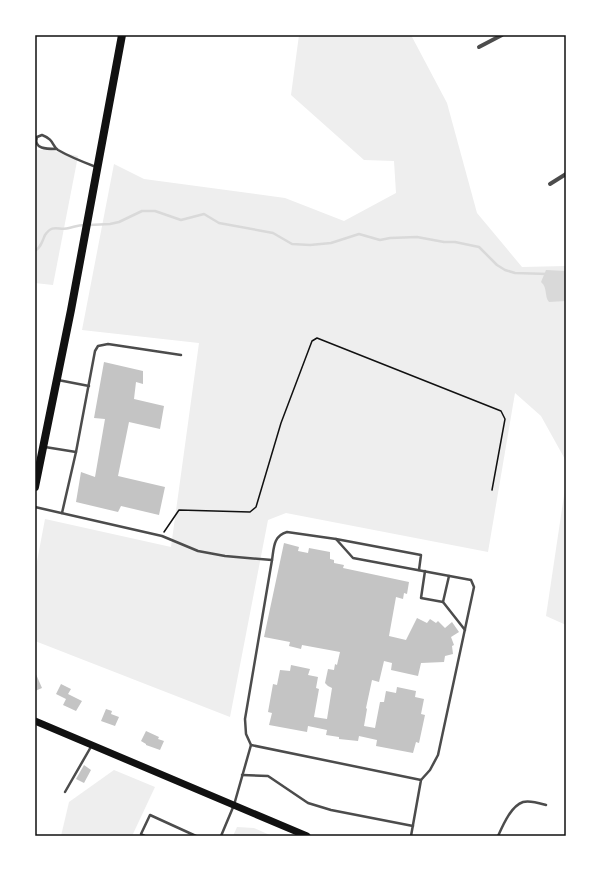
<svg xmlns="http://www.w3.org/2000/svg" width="601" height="871" font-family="Ubuntu,sans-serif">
<rect width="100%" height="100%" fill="#fff"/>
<g fill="#eee">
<path d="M 299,35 L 411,35 L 447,103 L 477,213 L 522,267 L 566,266 L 566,461 L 541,416 L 515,393 L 488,552 L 286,513 L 268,520 L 230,717 L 35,641 L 35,572 L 45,519 L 171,547 L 199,343 L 82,330 L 114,164 L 144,179 L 285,198 L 344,221 L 396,193 L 394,161 L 364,160 L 291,95 Z"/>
<path d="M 35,150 L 49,150 L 78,156 L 53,285 L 35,283 Z"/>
<path d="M 566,482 L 566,625 L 546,616 Z"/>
<path d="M 114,770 L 155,787 L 132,836 L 61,836 L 69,802 Z"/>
<path d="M 237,827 L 254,828 L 272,836 L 233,836 Z"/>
</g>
<path fill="#d9d9d9" d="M 546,270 L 566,271 L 566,301 L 549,302 C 544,296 548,288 541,282 Z"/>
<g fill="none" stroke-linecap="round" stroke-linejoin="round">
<g stroke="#d9d9d9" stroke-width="2.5">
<path d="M 89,225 L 110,224 L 119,222 L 142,211 L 155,211 L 181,220 L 204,214 L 219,223 L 273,233 L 292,244 L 310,245 L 331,243 L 359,234 L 380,240 L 390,238 L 417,237 L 444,242 L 455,242 L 479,247 L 497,265 L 505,270 L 515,273 L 548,274"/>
<path d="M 35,251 C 41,247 42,242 45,235 C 53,223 59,231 69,228 C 74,227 78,225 84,225"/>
</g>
</g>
<g fill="#c4c4c4">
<path d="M 104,362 L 143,371 L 143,384 L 136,382 L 134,399 L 164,406 L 160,429 L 129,422 L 118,476 L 165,487 L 159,515 L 121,506 L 118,512 L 76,502 L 81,472 L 95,477 L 105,419 L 94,418 Z"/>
<path d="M 284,543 L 299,547 L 298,551 L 308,553 L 309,548 L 330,552 L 330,559 L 334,560 L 334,563 L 344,565 L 343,568 L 409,582 L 407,594 L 404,593 L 403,599 L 396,597 L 389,636 L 406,640 L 417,618 L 427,623 L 430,619 L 436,623 L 438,621 L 445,628 L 452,622 L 459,632 L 451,637 L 454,645 L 452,646 L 453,654 L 445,656 L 444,662 L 421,663 L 418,676 L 391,670 L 392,663 L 384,661 L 379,682 L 372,680 L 366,708 L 367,709 L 364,726 L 375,728 L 380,702 L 384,702 L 386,691 L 396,693 L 397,687 L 416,691 L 415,697 L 424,699 L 421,714 L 425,715 L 419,743 L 416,742 L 413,753 L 376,746 L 377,740 L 359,736 L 358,741 L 339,739 L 339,737 L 326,735 L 327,730 L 308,726 L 307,732 L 269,725 L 272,713 L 268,712 L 273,684 L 277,685 L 280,670 L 290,671 L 291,665 L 310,669 L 308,675 L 318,677 L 316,688 L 319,689 L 314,717 L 327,719 L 332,688 L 328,686 L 325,683 L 328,669 L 334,670 L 335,664 L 337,665 L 340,652 L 302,645 L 301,649 L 289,646 L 290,642 L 264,637 Z"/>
<path d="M 35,672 L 42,688 L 35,691 Z"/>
<path d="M 61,684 L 71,689 L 68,694 L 82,701 L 76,711 L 63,705 L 66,699 L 56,694 Z"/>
<path d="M 106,709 L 112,711 L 111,714 L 119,717 L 115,726 L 101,721 Z"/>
<path d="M 146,731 L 159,737 L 158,739 L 164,741 L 160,750 L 146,745 L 146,744 L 141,741 Z"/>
<path d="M 84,765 L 91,770 L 84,783 L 76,779 Z"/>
</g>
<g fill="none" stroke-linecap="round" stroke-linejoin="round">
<path stroke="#111" stroke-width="1.5" d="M 164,532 L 179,510 L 250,512 L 256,507 L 281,423 L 312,341 L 317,338 L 501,411 L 505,419 L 492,490"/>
<g stroke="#4c4c4c" stroke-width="2.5">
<path d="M 56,149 C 47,149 33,149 37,137 L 42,135 C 55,140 51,145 58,150 C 70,157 83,162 96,167"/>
<path d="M 58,380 L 89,386"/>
<path d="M 45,447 L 76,452"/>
<path d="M 35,507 L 162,536 L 198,551 L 225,556 L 272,560 L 245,719 L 246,734 L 251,745 L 421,780 L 411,836"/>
<path d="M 62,513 L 76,452 L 95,351 L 98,346 L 108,344 L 181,355"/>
<path d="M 336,539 L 421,555 L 419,570"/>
<path d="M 272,560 C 274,548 273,536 287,532 L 336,539 L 353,558 L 471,580 L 474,587 L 438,755 L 430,770 L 421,780"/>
<path d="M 425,571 L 421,598 L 443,602"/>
<path d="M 449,576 L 443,602 L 465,630"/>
<path d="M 242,775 L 268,776 L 308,803 L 331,810 L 413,826"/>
<path d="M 65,792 L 92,745"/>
<path d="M 145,836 L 141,834 L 150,815 L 196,836"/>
<path d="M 221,836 L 234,805 L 251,745"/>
<path d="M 498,836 C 503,825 511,806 523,802 C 530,800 539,803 546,805"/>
</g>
<g stroke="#4c4c4c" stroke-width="4">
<path d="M 479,47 L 502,35"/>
<path d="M 550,184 L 566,174"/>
</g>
<path stroke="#111" stroke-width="7" d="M 35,721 L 307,836"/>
<path stroke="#111" stroke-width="8" d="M 35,487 L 71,310 L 122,35"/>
</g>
<rect width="601" height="871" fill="none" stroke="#ffffff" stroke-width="72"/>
<rect x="36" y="36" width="529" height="799" fill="none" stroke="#111" stroke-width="1.5"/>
</svg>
